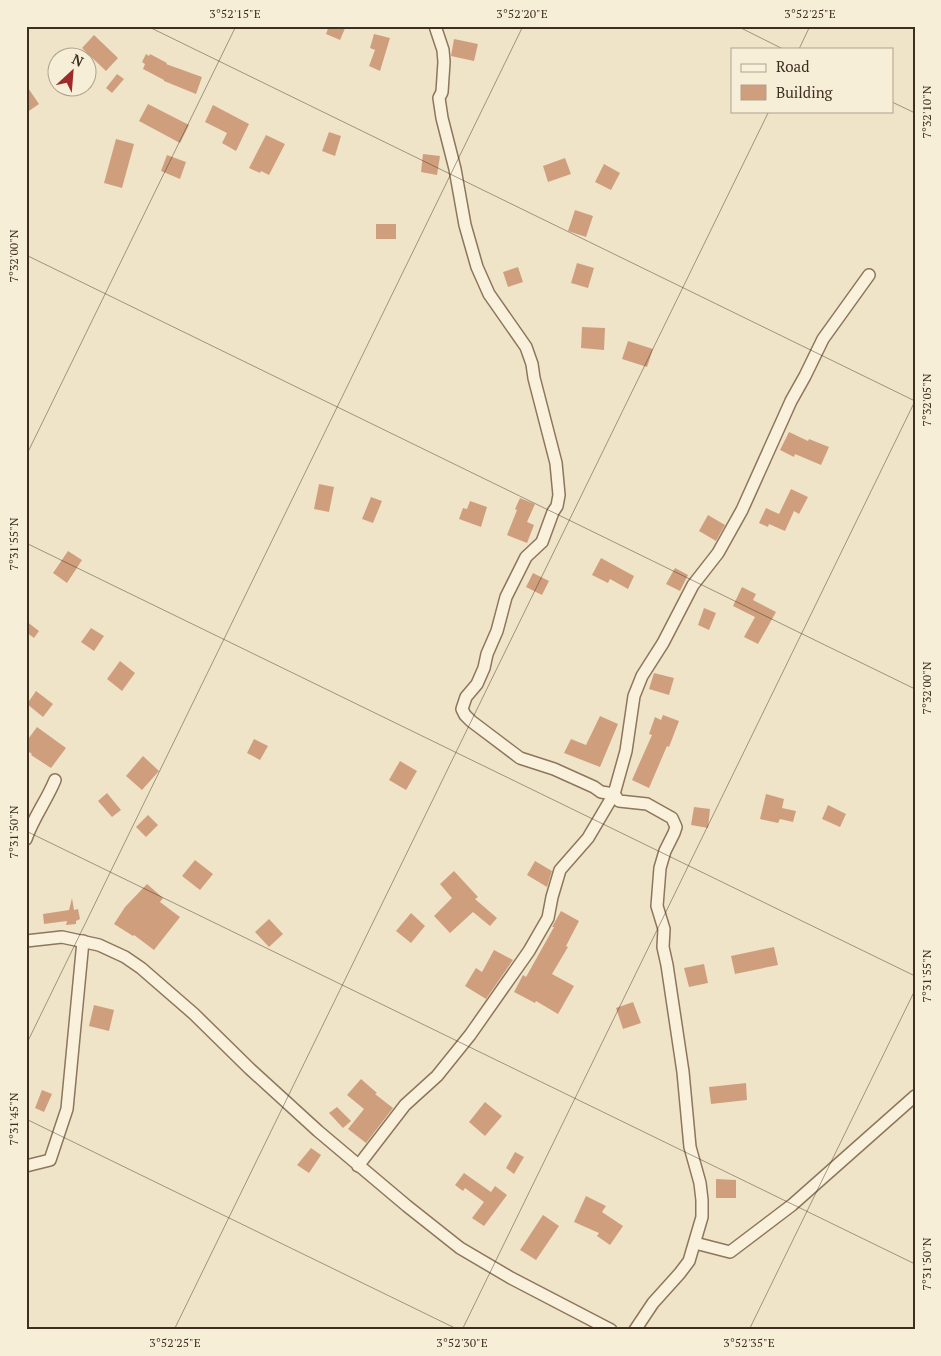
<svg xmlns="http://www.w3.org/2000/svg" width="941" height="1356" font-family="'PT Serif',serif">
<rect width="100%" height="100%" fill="#f0e4c8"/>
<g fill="#cf9f7d">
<path d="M 329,26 L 346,26 L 340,40 L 326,34 Z"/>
<path d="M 374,34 L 390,38 L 380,71 L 369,66 L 375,50 L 370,48 Z"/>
<path d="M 94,35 L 118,58 L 106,71 L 82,48 Z"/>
<path d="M 454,39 L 478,44 L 474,61 L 451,56 Z"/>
<path d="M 146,54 L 149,56 L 150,54 L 167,63 L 166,64 L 202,77 L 196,94 L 164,81 L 164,80 L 143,69 L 145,64 L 142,62 Z"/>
<path d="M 117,74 L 124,79 L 112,93 L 106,88 Z"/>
<path d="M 26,85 L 39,104 L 26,113 Z"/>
<path d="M 148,104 L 189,125 L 180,143 L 139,121 Z"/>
<path d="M 213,105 L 249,124 L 236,151 L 222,143 L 227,133 L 205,122 Z"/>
<path d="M 329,132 L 341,136 L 335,156 L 322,151 Z"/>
<path d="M 266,135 L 285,144 L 269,175 L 261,171 L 260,173 L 249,168 Z"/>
<path d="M 116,139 L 134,144 L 122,188 L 104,183 Z"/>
<path d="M 423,154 L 440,156 L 437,175 L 421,172 Z"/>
<path d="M 167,155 L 186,162 L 180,179 L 161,171 Z"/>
<path d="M 565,158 L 571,174 L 548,182 L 543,166 Z"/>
<path d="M 604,164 L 620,173 L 611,190 L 595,182 Z"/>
<path d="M 575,210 L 593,216 L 586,237 L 568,231 Z"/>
<rect x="376" y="224" width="20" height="15"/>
<path d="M 577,263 L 594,268 L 588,288 L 571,283 Z"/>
<path d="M 518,267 L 523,282 L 508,287 L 503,272 Z"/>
<path d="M 582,327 L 605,328 L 604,350 L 581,348 Z"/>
<path d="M 628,341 L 653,349 L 647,367 L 622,359 Z"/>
<path d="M 789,432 L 808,441 L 809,439 L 829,447 L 821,465 L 795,454 L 794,457 L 780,450 Z"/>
<path d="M 319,484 L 334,487 L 329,512 L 314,509 Z"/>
<path d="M 791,489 L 808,497 L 799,514 L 794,511 L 785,531 L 769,524 L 768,527 L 759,523 L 766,508 L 779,514 Z"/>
<path d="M 371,497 L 382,501 L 373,523 L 362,519 Z"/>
<path d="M 520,498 L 535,504 L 527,522 L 534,525 L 527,543 L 507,535 L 517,510 L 515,509 Z"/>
<path d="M 470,501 L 487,507 L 481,527 L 459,519 L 463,508 L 467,509 Z"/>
<path d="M 708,515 L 725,525 L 716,541 L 699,531 Z"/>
<path d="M 68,551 L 82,560 L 67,583 L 53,573 Z"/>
<path d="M 601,558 L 634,576 L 628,589 L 610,579 L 608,583 L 592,575 Z"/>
<path d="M 675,568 L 688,575 L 680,591 L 666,584 Z"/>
<path d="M 533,573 L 549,581 L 542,595 L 526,587 Z"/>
<path d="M 742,587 L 756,594 L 753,600 L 776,612 L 758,644 L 744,637 L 755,617 L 733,606 Z"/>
<path d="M 704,608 L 716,613 L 709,630 L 698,625 Z"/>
<path d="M 26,621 L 39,631 L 34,638 L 26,632 Z"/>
<path d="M 91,628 L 104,636 L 94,651 L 81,642 Z"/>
<path d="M 120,661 L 135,673 L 122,691 L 107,679 Z"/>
<path d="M 654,673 L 674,678 L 669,695 L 649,689 Z"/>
<path d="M 36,691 L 53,704 L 43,717 L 27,704 Z"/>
<path d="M 663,715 L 679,721 L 669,747 L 667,746 L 649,788 L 632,780 L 652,735 L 649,734 L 655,717 L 661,720 Z"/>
<path d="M 600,716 L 618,724 L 600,767 L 564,753 L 571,739 L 586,745 Z"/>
<path d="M 37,727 L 66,748 L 51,768 L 31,755 L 32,754 L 26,750 L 26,742 Z"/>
<path d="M 254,739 L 268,746 L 260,760 L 247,753 Z"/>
<path d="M 143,756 L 159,771 L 142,790 L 126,776 Z"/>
<path d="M 400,761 L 417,771 L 406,790 L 389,780 Z"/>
<path d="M 107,793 L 121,810 L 112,817 L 98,801 Z"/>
<path d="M 766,794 L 784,799 L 782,808 L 796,811 L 793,822 L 780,819 L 778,823 L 760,819 Z"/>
<path d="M 828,805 L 846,814 L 840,827 L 822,819 Z"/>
<path d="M 694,807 L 710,809 L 708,828 L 691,825 Z"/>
<path d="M 148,815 L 158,825 L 146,837 L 136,827 Z"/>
<path d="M 195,860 L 213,874 L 200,890 L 182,876 Z"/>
<path d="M 535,861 L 552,871 L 547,887 L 527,875 Z"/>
<path d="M 454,871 L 478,897 L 475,899 L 497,918 L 490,926 L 473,912 L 450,933 L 434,916 L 452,898 L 440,884 Z"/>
<path d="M 147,884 L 163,898 L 160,902 L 180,917 L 154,950 L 134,935 L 133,936 L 114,924 L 125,907 Z"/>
<path d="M 72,898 L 74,910 L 78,909 L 80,919 L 76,921 L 76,924 L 66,925 L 67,921 L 44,924 L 43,914 L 69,910 Z"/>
<path d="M 561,911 L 579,921 L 566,946 L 568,947 L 552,974 L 574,986 L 558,1014 L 536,1001 L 535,1003 L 514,992 L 523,975 L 526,977 L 554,927 L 552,927 Z"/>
<path d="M 411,913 L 425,926 L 411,943 L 396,931 Z"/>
<path d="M 269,919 L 283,934 L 269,947 L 255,932 Z"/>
<path d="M 774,947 L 778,965 L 735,974 L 731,956 Z"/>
<path d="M 494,950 L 513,960 L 486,999 L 465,986 L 476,968 L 482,972 Z"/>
<path d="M 704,964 L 708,983 L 689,987 L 684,968 Z"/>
<path d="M 633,1002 L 641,1023 L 623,1029 L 616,1008 Z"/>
<path d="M 94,1005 L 114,1010 L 109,1031 L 89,1026 Z"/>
<path d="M 361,1079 L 377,1093 L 375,1094 L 393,1108 L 366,1143 L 348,1129 L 364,1109 L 347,1095 Z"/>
<path d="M 746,1083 L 747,1100 L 711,1104 L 709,1087 Z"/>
<path d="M 42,1090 L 52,1094 L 44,1112 L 35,1108 Z"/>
<path d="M 485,1102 L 502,1116 L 485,1136 L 469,1122 Z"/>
<path d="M 337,1107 L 351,1121 L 343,1128 L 329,1113 Z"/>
<path d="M 311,1148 L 321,1155 L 309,1173 L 297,1165 Z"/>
<path d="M 515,1152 L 524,1157 L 514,1174 L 506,1168 Z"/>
<path d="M 464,1173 L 491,1192 L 495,1186 L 507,1195 L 484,1226 L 472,1218 L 484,1202 L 465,1188 L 463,1191 L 455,1185 Z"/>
<path d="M 716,1179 L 736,1180 L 736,1198 L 716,1198 Z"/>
<path d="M 586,1196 L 606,1206 L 602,1212 L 623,1226 L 610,1245 L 597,1236 L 599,1233 L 574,1222 Z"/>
<path d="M 543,1215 L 559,1226 L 536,1260 L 520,1250 Z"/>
</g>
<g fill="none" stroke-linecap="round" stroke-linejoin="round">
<g stroke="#8d765c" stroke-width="14">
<g id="minor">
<path d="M 435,26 L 443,50 L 444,62 L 442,92 L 439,98 L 442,118 L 455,169 L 465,225 L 477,267 L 489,294 L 526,347 L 532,364 L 534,378 L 556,463 L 559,495 L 557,506 L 553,512 L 542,542 L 526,557 L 506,597 L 497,631 L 487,654 L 484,668 L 477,684 L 466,697 L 462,709 L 465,715 L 471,721 L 520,758 L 554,769 L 594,787 L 601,792 L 614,794 L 619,801 L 647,804 L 672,818 L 676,827 L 674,833 L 665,851 L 660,868 L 657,906 L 664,929 L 663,947 L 667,965 L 683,1072 L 690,1147 L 700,1183 L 702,1200 L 702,1217 L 689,1261 L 680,1273 L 653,1303 L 635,1330"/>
<path d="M 26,839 C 33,818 47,800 55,780"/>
<path d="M 26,941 L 62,937 L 99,945 L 125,957 L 141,968 L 194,1014 L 250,1069 L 318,1131 L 407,1206 L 460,1248 L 511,1278 L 611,1330"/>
<path d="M 26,1166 L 50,1160 L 67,1109 L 83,941"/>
<path d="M 358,1166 L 405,1105 L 437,1076 L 470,1035 L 529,951 L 548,918 L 552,897 L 560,870 L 588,838 L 614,794 L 626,751 L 634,696 L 642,676 L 663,643 L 693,585 L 718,553 L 742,510 L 791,401 L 805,376 L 823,339 L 869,275"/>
<path d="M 695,1243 L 730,1252 L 792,1205 L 915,1096"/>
</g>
</g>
<use href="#minor" stroke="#faf1dc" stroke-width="11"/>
</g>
<path fill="none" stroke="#3d2e20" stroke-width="1" stroke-opacity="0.45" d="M 147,26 L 915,401M 737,26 L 783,49M 799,49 L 810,26M 892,102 L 915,113M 26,255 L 915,689M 26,456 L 236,26M 26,543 L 915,976M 26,831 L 915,1264M 26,1045 L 523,26M 26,1119 L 459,1330M 174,1330 L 769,111M 462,1330 L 915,401M 749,1330 L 915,990"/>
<rect width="941" height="1356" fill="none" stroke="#f7eed8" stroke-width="55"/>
<rect x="731" y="48" width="162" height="65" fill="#f7eed8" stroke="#ada18e"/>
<rect x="741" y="64" width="25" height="8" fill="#faf1dc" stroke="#ada18e"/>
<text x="776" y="72" font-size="15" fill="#3d2e20">Road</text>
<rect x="741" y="85" width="25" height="15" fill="#cf9f7d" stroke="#ada18e"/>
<text x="776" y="98" font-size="15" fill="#3d2e20">Building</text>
<g transform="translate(72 72) rotate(26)"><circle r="24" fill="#f7eed8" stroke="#ada18e"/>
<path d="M0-4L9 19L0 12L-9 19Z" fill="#9e2a2b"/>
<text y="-8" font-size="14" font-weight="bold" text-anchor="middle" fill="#3d2e20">N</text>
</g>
<rect x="28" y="28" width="886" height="1300" fill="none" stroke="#3d2e20" stroke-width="2"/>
<g font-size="12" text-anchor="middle" fill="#3d2e20">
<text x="235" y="18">3°52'15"E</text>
<text x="522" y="18">3°52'20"E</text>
<text x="810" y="18">3°52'25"E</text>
<text transform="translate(927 112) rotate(-90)" y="4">7°32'10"N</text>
<text transform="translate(14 256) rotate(-90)" y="4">7°32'00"N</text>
<text transform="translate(927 400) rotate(-90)" y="4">7°32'05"N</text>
<text transform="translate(14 544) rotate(-90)" y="4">7°31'55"N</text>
<text transform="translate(927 688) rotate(-90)" y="4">7°32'00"N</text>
<text transform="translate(14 832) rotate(-90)" y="4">7°31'50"N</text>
<text transform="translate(927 976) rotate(-90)" y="4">7°31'55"N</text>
<text transform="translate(14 1119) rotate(-90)" y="4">7°31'45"N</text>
<text transform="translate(927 1264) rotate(-90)" y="4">7°31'50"N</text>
<text x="175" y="1347">3°52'25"E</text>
<text x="462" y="1347">3°52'30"E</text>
<text x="749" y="1347">3°52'35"E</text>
</g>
</svg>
